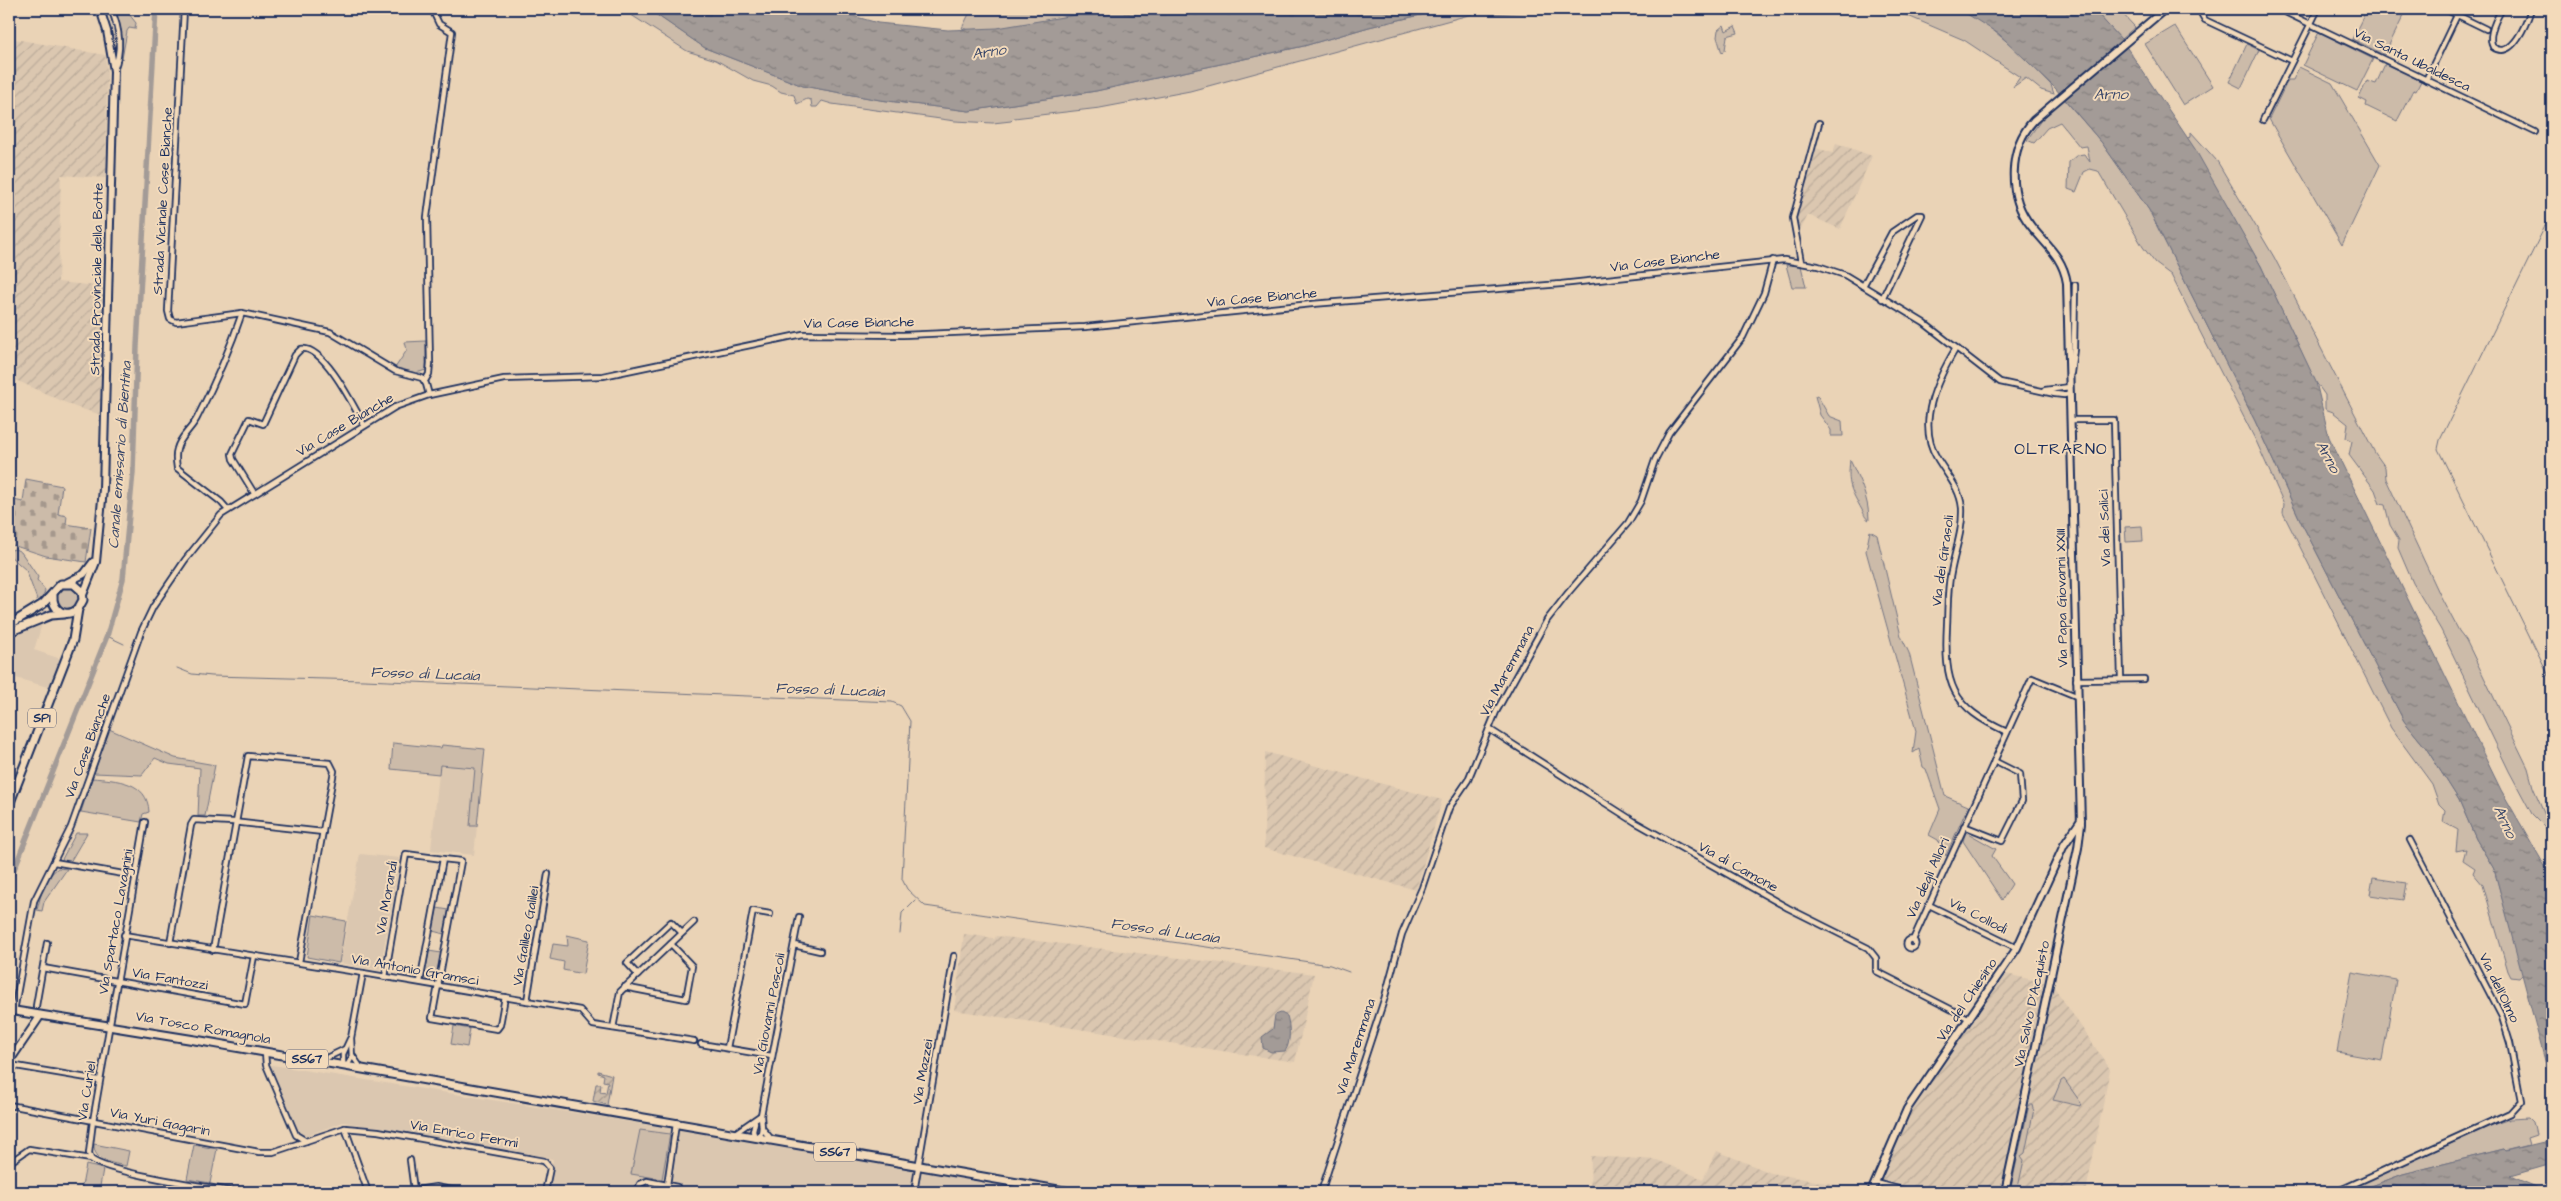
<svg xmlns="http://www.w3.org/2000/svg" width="2561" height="1201" font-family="'Architects Daughter',sans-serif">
<defs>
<pattern id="industrial-furrows" width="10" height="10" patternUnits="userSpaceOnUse" patternTransform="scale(1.25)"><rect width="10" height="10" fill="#dbc7b0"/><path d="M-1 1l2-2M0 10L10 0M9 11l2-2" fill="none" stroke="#bbab9a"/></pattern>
<pattern id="cemetery-stones" width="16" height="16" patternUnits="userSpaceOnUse" patternTransform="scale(1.25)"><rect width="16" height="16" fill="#ccbba9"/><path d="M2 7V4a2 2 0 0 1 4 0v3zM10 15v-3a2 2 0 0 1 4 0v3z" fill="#a5988d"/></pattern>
<pattern id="garden-furrows" width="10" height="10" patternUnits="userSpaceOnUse" patternTransform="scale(1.25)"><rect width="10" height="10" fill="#ccbba9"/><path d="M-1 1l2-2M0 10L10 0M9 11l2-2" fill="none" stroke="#a5988d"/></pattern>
<pattern id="water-ripples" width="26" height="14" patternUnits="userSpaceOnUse" patternTransform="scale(1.25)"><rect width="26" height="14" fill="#a39b97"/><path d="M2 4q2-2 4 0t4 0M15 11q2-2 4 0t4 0" fill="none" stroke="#847f7e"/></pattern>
</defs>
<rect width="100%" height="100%" fill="#ead3b6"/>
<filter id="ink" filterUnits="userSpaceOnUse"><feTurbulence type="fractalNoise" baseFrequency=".02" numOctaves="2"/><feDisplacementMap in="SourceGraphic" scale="10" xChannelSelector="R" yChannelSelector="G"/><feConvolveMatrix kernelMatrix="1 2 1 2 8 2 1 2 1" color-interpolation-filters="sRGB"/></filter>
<g filter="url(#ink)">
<g fill="#dbc7b0">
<path d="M 42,624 L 34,650 L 61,659 L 51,688 L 9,676 L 9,638 Z"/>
<path d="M 442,745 L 485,749 L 474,855 L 431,850 Z"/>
<path d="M 360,854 L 400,858 L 380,970 L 340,963 Z"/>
<path d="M 272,1065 L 594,1116 L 1046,1192 L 547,1192 L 553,1159 L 343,1122 L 308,1135 L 302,1135 L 298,1132 L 290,1117 L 274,1078 L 270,1068 Z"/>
</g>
<g fill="url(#industrial-furrows)">
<path d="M 9,38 L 105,55 L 107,70 L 106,178 L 61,175 L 58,282 L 106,287 L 102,415 L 75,407 L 9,377 Z"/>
<path d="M 1836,143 L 1872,156 L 1840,229 L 1808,215 L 1799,233 L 1796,217 L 1816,148 L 1833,153 Z"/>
<path d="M 1265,752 L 1442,800 L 1416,890 L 1264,848 Z"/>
<path d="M 964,934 L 993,938 L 994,940 L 996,936 L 1314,974 L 1295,1062 L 954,1010 Z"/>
<path d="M 2006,974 L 2052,984 L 2110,1069 L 2086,1192 L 1590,1192 L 1591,1156 L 1657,1160 L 1703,1179 L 1717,1151 L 1771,1173 L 1877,1192 L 1905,1123 L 1918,1100 Z"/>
</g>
<g fill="#ccbba9" stroke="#747584">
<path d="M 114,9 L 125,9 L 136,23 L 135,29 L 129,28 L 127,31 L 122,59 L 121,30 Z"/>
<path d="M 622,9 L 648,9 L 705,48 L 803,86 L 880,100 L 969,111 L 1096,91 L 1304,46 L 1369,27 L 1446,9 L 1581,9 L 1490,14 L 1487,10 L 1190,91 L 1100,108 L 1014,118 L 1011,121 L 993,123 L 955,121 L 832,104 L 822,101 L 817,107 L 812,107 L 811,100 L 807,99 L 797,104 L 794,95 L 781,92 L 772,86 L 753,81 L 716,60 L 687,51 Z"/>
<path d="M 994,9 L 1099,9 C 1076,15 980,37 962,28 L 970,12 Z"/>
<path d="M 1867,9 L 1959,9 L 1983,22 L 2017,50 L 2051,85 L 2054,94 L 2041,90 L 2026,78 L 2013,87 L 2020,77 L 1964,40 L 1908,16 Z"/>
<path d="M 2093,9 L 2118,9 L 2135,27 L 2121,39 Z"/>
<path d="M 2367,9 L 2407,9 L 2384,55 L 2352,39 Z"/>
<path d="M 1724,25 L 1726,31 L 1735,26 L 1738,33 L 1727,36 L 1725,50 L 1722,53 L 1717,37 L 1718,30 Z"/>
<path d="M 2175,26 L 2213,86 L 2183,105 L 2145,44 Z"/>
<path d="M 2319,32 L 2373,59 L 2357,91 L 2303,65 Z"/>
<path d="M 2247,44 L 2259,50 L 2241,88 L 2229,82 Z"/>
<path d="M 2385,64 L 2421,81 L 2416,91 L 2413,90 L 2397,121 L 2366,106 L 2367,102 L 2359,98 L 2367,81 L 2376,84 Z"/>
<path d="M 2299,67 L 2332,83 L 2380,165 L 2342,245 L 2269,119 L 2288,80 L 2293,80 Z"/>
<path d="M 2064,99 L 2102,143 L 2149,210 L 2255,421 L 2302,524 L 2404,721 L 2426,748 L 2459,800 L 2476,839 L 2494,869 L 2523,974 L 2519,978 L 2511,977 L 2508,971 L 2483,885 L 2473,873 L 2475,868 L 2463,860 L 2466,849 L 2456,851 L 2458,830 L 2443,822 L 2445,810 L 2439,804 L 2432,784 L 2391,728 L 2283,513 L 2284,504 L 2257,443 L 2171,275 L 2155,263 L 2143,247 L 2098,171 L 2090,169 L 2084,172 L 2076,192 L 2068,189 L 2069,162 L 2077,155 L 2084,154 L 2090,162 L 2087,146 L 2080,147 L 2060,122 L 2047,128 L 2034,143 L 2027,140 L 2044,116 Z"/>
<path d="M 2191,132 L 2217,161 L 2274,257 L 2375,453 L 2385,467 L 2386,479 L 2441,597 L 2459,631 L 2466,640 L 2528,768 L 2533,787 L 2551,828 L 2545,827 L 2532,814 L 2509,771 L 2441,630 L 2413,583 L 2398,548 L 2399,540 L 2390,525 L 2385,505 L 2380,504 L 2375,490 L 2349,455 L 2352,441 L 2346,438 L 2348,424 L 2333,412 L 2325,409 L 2325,395 L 2315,381 L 2261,266 L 2187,138 L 2191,137 Z"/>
<path d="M 1786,265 L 1801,266 L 1806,287 L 1792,287 Z"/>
<path d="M 426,341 L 426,370 L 416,373 L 395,368 L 407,350 L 405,342 Z"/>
<path d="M 1817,395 L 1829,416 L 1842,421 L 1843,436 L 1831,436 L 1831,430 L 1820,415 L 1815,396 Z"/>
<path d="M 1850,460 C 1859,479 1869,498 1869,520 C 1864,517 1865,515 1862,510 C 1851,490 1847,485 1850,460 Z"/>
<path d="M 2142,526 L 2143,541 L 2126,542 L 2125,527 Z"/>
<path d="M 1870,531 L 1877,535 L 1901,636 L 1909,653 L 1945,796 L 1968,806 L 1946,856 L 1938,840 L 1929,835 L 1940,809 L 1926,769 L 1923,767 L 1919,749 L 1913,753 L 1916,731 L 1866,551 Z"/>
<path d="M 15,549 L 21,552 L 38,577 L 37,580 L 45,590 L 43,598 L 38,602 L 26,570 L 10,556 L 11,550 Z"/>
<circle cx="67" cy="598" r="11"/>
<path d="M 109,729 L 175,758 L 215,765 L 205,816 L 198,816 L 200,768 L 169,764 L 155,758 L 142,775 L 94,773 Z"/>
<path d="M 393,743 L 441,748 L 442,745 L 485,749 L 477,826 L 470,826 L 475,768 L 440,765 L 439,774 L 391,769 Z"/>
<path d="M 92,778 C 116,780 148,781 149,812 L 143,814 L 141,822 L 81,812 Z"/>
<path d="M 1966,832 L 1996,849 L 1992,856 L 2012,884 L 2002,900 L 1963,841 Z"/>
<path d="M 76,833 L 87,833 L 70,862 L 61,861 Z"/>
<path d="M 58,868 L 67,869 L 44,902 L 42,911 L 37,910 C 41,895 44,878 58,868 Z"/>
<path d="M 2373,878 L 2406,883 L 2403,900 L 2370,895 Z"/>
<path d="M 437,908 L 449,910 L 444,934 L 433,931 Z"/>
<path d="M 313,915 L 346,921 L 339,963 L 307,957 Z"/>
<path d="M 567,935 L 589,940 L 583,974 L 563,970 L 564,962 L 550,959 L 553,944 L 568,946 Z"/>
<path d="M 429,951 L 441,953 L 435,982 L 424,980 Z"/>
<path d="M 2352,972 L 2396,980 L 2382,1060 L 2337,1052 Z"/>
<path d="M 454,1026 L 470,1029 L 467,1047 L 451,1044 Z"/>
<path d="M 2064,1079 L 2081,1103 L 2080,1106 L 2053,1100 L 2061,1081 Z"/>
<path d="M 2029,1105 L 2033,1105 L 2034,1109 L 2025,1153 L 2021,1156 L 2024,1160 L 2017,1192 L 2010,1192 Z"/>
<path d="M 2529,1118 L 2533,1122 L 2536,1135 L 2527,1138 L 2529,1145 L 2505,1151 L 2504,1149 L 2403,1174 L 2356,1192 L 2342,1192 L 2495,1124 L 2510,1119 Z"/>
<path d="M 640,1130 L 670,1134 L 662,1179 L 631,1174 Z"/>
<path d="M 94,1144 L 129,1151 L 126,1166 C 113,1163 93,1162 94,1144 Z"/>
<path d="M 194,1145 L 217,1149 L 210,1183 L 187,1179 Z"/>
<path d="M 86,1165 L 103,1169 L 99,1192 L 81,1191 Z"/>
</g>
<path fill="url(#cemetery-stones)" stroke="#747584" d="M 26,479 L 62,486 L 58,514 L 67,516 L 66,524 L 91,528 L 86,562 L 46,556 L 9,544 L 9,499 L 23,502 Z"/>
<path fill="url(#garden-furrows)" stroke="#747584" d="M 598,1071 L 612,1075 L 607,1105 L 593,1101 L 596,1084 L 601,1084 L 600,1092 L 606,1093 L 608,1082 L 603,1081 L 604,1075 L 598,1073 Z"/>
<g fill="url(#water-ripples)" stroke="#6d7080">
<path d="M 648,9 L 828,9 L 878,23 L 948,30 L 997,28 L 1075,15 L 1099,9 L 1446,9 L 1369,27 L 1304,46 L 1096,91 L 969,111 L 880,100 L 803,86 L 705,48 Z"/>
<path d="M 1959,9 L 2093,9 L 2121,39 L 2195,149 L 2261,266 L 2316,382 L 2329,437 L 2501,790 L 2550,875 L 2552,882 L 2552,1087 L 2494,869 L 2476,839 L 2459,800 L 2426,748 L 2404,721 L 2302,524 L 2255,421 L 2149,210 L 2102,143 L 2055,88 L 1999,34 Z"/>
<path d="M 1281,1013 L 1287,1016 C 1290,1025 1291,1044 1285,1051 L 1271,1052 L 1263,1048 L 1262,1037 L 1273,1029 L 1275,1015 Z"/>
<path d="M 2552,1140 L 2552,1164 L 2510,1176 L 2548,1192 L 2356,1192 L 2403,1174 L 2504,1149 L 2506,1151 Z"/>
</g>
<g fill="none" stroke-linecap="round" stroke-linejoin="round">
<g stroke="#6d7080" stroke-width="1">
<path d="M 2552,212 L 2440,440 L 2438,449 L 2552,682"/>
<path d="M 107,636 L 124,644"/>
<path d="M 177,668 L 192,674 L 212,676 L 364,680 L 892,702 L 901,706 L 910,721 L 902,879 L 907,889 L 925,906 L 1330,965 L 1349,972"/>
<path d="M 900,934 L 902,913 L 915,900"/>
</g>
<path stroke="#a39b97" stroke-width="5.5" d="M 9,882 L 107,636 L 123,579 L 133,472 L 137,346 L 156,9"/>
<g stroke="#1b2f5e" stroke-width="8">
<g id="street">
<path d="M 111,9 C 120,29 122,50 114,70"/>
<path d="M 184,9 L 168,311 L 170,319 L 176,322 L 242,313 L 330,332 L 395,371 L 422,378 L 426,384 L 429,395"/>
<path d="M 2204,9 L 2202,15 L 2205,20 L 2292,61"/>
<path d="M 2279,9 L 2535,132"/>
<path d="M 2445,9 L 2486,29"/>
<path d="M 2502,9 C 2496,19 2487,36 2493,47 C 2512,61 2527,22 2531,9"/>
<path d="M 2426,80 L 2460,9"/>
<path d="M 2263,120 L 2318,9"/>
<path d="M 1801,262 L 1793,218 L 1819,123"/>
<path d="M 1863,286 L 1892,232 L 1917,215 L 1922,215 L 1882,299"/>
<path d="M 1956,348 C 1937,380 1916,423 1937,458 C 1947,475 1960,488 1962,508 C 1963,531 1955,550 1951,572 C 1947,589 1948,607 1947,625 C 1944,684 1951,707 2007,732"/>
<path d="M 2071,373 L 2074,349 L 2075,285"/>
<path d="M 425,381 L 429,374 L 430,363 L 427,217 L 452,32 L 439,24 L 432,9"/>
<path d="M 2045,390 L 2070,387"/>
<path d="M 2071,420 L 2114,420 L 2121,679"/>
<path d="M 254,493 L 233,459 L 232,454 L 249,419 L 263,424 L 295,355 L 301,349 C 324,345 354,407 364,425"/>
<path d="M 228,510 L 221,502 L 177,468 C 176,462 175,455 177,449 C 180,436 193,428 198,416 C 215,383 230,349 242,313"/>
<path d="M 2076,680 L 2144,679"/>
<path d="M 1489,729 L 1635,822 L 1788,908 L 1868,948 L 1876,958 L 1876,971 L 1970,1019"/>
<path d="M 1964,826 L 2002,841 L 2022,801 L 2020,774 L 1994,761"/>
<path d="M 54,862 L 135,876"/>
<path d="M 1929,905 L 2017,948"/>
<path d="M 124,935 L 363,973 L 580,1010 L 593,1025 L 694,1041"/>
<circle cx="1911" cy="944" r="4.5"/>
<path d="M 1913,940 L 2032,678 L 2076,696"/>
<path d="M 170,943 L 191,825 L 194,820 L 233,822 L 323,832"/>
<path d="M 794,945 L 820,951"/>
<path d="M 213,950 L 248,756 L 330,763 L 334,771 L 299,962"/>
<path d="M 43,968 L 245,1004 L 254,956"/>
<path d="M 638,975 L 627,963 L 671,922 L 682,933"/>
<path d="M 385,977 L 406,854 L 443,859"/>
<path d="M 420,982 L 443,859 L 461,861 L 432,1018 L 497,1029 L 500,1025 L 505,997"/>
<path d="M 624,987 L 686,999 L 692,966 L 671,944"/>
<path d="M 527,1001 L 548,874"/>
<path d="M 36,1006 L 47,943"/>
<path d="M 14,1011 L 34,901 L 71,827 L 141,632 L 153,607 L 185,560 L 221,515 L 395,407 L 429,395 L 504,379 L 603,376 L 803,334 L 903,335 L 1085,327 L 1312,304 L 1561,284 L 1784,260 L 1818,266 L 1845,275 L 1924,323 L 2000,382 L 2055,394 L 2064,395 L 2070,393"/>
<path d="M 613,1028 L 620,992 L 694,922"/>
<path d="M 701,1044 L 772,1056"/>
<path d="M 727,1048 L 753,911 L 770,914"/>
<path d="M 265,1052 L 266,1065 L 296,1135 L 306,1141 L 345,1128 L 368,1192"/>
<path d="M 352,1055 L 361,1068"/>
<path d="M 322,1060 L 345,1049"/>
<path d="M 10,1065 L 99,1080"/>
<path d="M 343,1065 L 343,1054 L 350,1039"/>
<path d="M 347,1066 L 352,1057 L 351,1038 L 363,973"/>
<path d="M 9,1105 L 259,1152 L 273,1152 L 306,1141"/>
<path d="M 755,1122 L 753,1131 L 755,1138 L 761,1133 L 762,1128"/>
<path d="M 345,1128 L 378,1131 L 544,1161 L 550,1168 L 545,1192"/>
<path d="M 735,1133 L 761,1115"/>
<path d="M 771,1139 L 762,1128 L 761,1115 L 799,917"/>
<path d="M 91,1159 L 89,1153 L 93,1121 L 145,822"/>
<path d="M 410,1160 L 414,1190"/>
<path d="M 9,1163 L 29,1149 L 91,1159 C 108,1173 209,1187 237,1192"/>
<path d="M 1876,1183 L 1910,1192"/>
<path d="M 667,1185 L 676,1124"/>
<path d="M 404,1192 L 436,1187 L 461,1192"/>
<path d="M 637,1192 L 640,1184 L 647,1181 L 677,1187 L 676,1192"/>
<path d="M 914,1192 L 954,956"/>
<path d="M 1321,1192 L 1384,1000 L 1402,934 L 1422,888 L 1449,808 L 1468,780 L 1496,712 L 1547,620 L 1568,593 L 1628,523 L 1641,501 L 1655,460 L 1669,433 L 1743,337 L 1764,293 L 1773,260"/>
<path d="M 2336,1192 L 2510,1113 L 2521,1101 L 2510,1043 L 2502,1017 L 2410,840"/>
</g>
</g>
<g stroke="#1b2f5e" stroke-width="10">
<g id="secondary">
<path d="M 66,583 L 84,574 L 93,562"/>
<path d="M 83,595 L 96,562 L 103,489 L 114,71 L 107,31 L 100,9"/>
<path d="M 9,1062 L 41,1015"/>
<path d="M 1871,1192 L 1907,1109 L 2017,948 L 2064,845 L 2081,820"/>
<path d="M 2005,1192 L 2078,848 L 2081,824 L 2067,283 C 2063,257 2046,245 2031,226 C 2007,196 2008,148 2034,120 L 2165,9"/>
</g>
</g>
<g stroke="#1b2f5e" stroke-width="11">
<g id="primary">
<path d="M 53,595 C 52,610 65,619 78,609"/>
<path d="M 9,625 L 43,604 L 61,584 L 74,584 L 82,591 L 83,600 L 78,609 L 73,640 L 9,805"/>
<path d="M 9,632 L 51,615 L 64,614"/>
<path d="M 9,1010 L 201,1041 L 1070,1192"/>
</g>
</g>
<use href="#street" stroke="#f3daba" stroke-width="4.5"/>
<use href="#secondary" stroke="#f3daba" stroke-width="6"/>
<use href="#primary" stroke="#f3daba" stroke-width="7"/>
<path stroke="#1b2f5e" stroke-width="1" stroke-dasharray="8 4" stroke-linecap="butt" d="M 9,1185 L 50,1192"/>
</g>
</g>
<g text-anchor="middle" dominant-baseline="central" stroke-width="4" stroke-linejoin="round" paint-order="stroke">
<g fill="#f3daba" stroke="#5c627a" stroke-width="1">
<rect x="28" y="708.5" width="28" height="19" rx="4"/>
<rect x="286" y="1049.5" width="42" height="19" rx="4"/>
<rect x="814" y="1142.5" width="42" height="19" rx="4"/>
</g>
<g font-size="12" font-weight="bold" fill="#1b2f5e">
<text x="42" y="718">SP1</text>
<text x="307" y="1059">SS67</text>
<text x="835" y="1152">SS67</text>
</g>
<g font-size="14" fill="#1b2f5e" stroke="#f3daba">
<text transform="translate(2412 60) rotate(26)">Via Santa Ubaldesca</text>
<text transform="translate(163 201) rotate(-87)">Strada Vicinale Case Bianche</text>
<text transform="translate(1665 261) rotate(-7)">Via Case Bianche</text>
<text transform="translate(97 279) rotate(-89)">Strada Provinciale della Botte</text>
<text transform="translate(1262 298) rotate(-5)">Via Case Bianche</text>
<text transform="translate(859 323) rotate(-1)">Via Case Bianche</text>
<text transform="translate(345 425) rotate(-31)">Via Case Bianche</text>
<text transform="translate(2105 528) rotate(-92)">Via dei Salici</text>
<text transform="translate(1943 561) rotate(-82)">Via dei Girasoli</text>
<text transform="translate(2062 598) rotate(-91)">Via Papa Giovanni XXIII</text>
<text transform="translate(1507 671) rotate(-62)">Via Maremmana</text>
<text transform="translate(88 746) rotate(-70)">Via Case Bianche</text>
<text transform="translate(1738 867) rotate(29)">Via di Camone</text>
<text transform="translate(1928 878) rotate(-66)">Via degli Allori</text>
<text transform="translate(387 898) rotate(-80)">Via Morandi</text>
<text transform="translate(1978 916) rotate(27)">Via Collodi</text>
<text transform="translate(116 922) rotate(-80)">Via Spartaco Lavagnini</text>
<text transform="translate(526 936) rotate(-80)">Via Galileo Galilei</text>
<text transform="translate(415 970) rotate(10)">Via Antonio Gramsci</text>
<text transform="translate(170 979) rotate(10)">Via Fantozzi</text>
<text transform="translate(2499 988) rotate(64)">Via dell'Olmo</text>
<text transform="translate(1967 1000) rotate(-56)">Via del Chiesino</text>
<text transform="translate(2032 1004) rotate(-78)">Via Salvo D'Acquisto</text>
<text transform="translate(769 1014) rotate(-79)">Via Giovanni Pascoli</text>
<text transform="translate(203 1028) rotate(10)">Via Tosco Romagnola</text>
<text transform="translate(1356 1047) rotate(-72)">Via Maremmana</text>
<text transform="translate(923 1072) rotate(-80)">Via Mazzei</text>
<text transform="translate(87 1091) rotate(-81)">Via Curiel</text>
<text transform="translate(160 1122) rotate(11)">Via Yuri Gagarin</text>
<text transform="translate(464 1134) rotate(10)">Via Enrico Fermi</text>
</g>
<g font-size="15" font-style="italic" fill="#364569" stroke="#f3daba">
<text transform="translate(989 52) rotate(-8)">Arno</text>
<text x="2111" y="94">Arno</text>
<text transform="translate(120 455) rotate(-86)">Canale emissario di Bientina</text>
<text transform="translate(2328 457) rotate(62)">Arno</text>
<text transform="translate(425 674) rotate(2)">Fosso di Lucaia</text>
<text transform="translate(830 690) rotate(2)">Fosso di Lucaia</text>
<text transform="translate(2505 822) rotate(65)">Arno</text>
<text transform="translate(1165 931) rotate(8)">Fosso di Lucaia</text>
</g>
<g font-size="16" letter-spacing="1" fill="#1b2f5e" stroke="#f3daba">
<text x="2061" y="449">OLTRARNO</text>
</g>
</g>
<rect width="2561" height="1201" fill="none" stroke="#f3daba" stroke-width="30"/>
<rect x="15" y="15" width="2531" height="1171" fill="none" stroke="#1b2f5e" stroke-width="2" filter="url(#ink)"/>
</svg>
